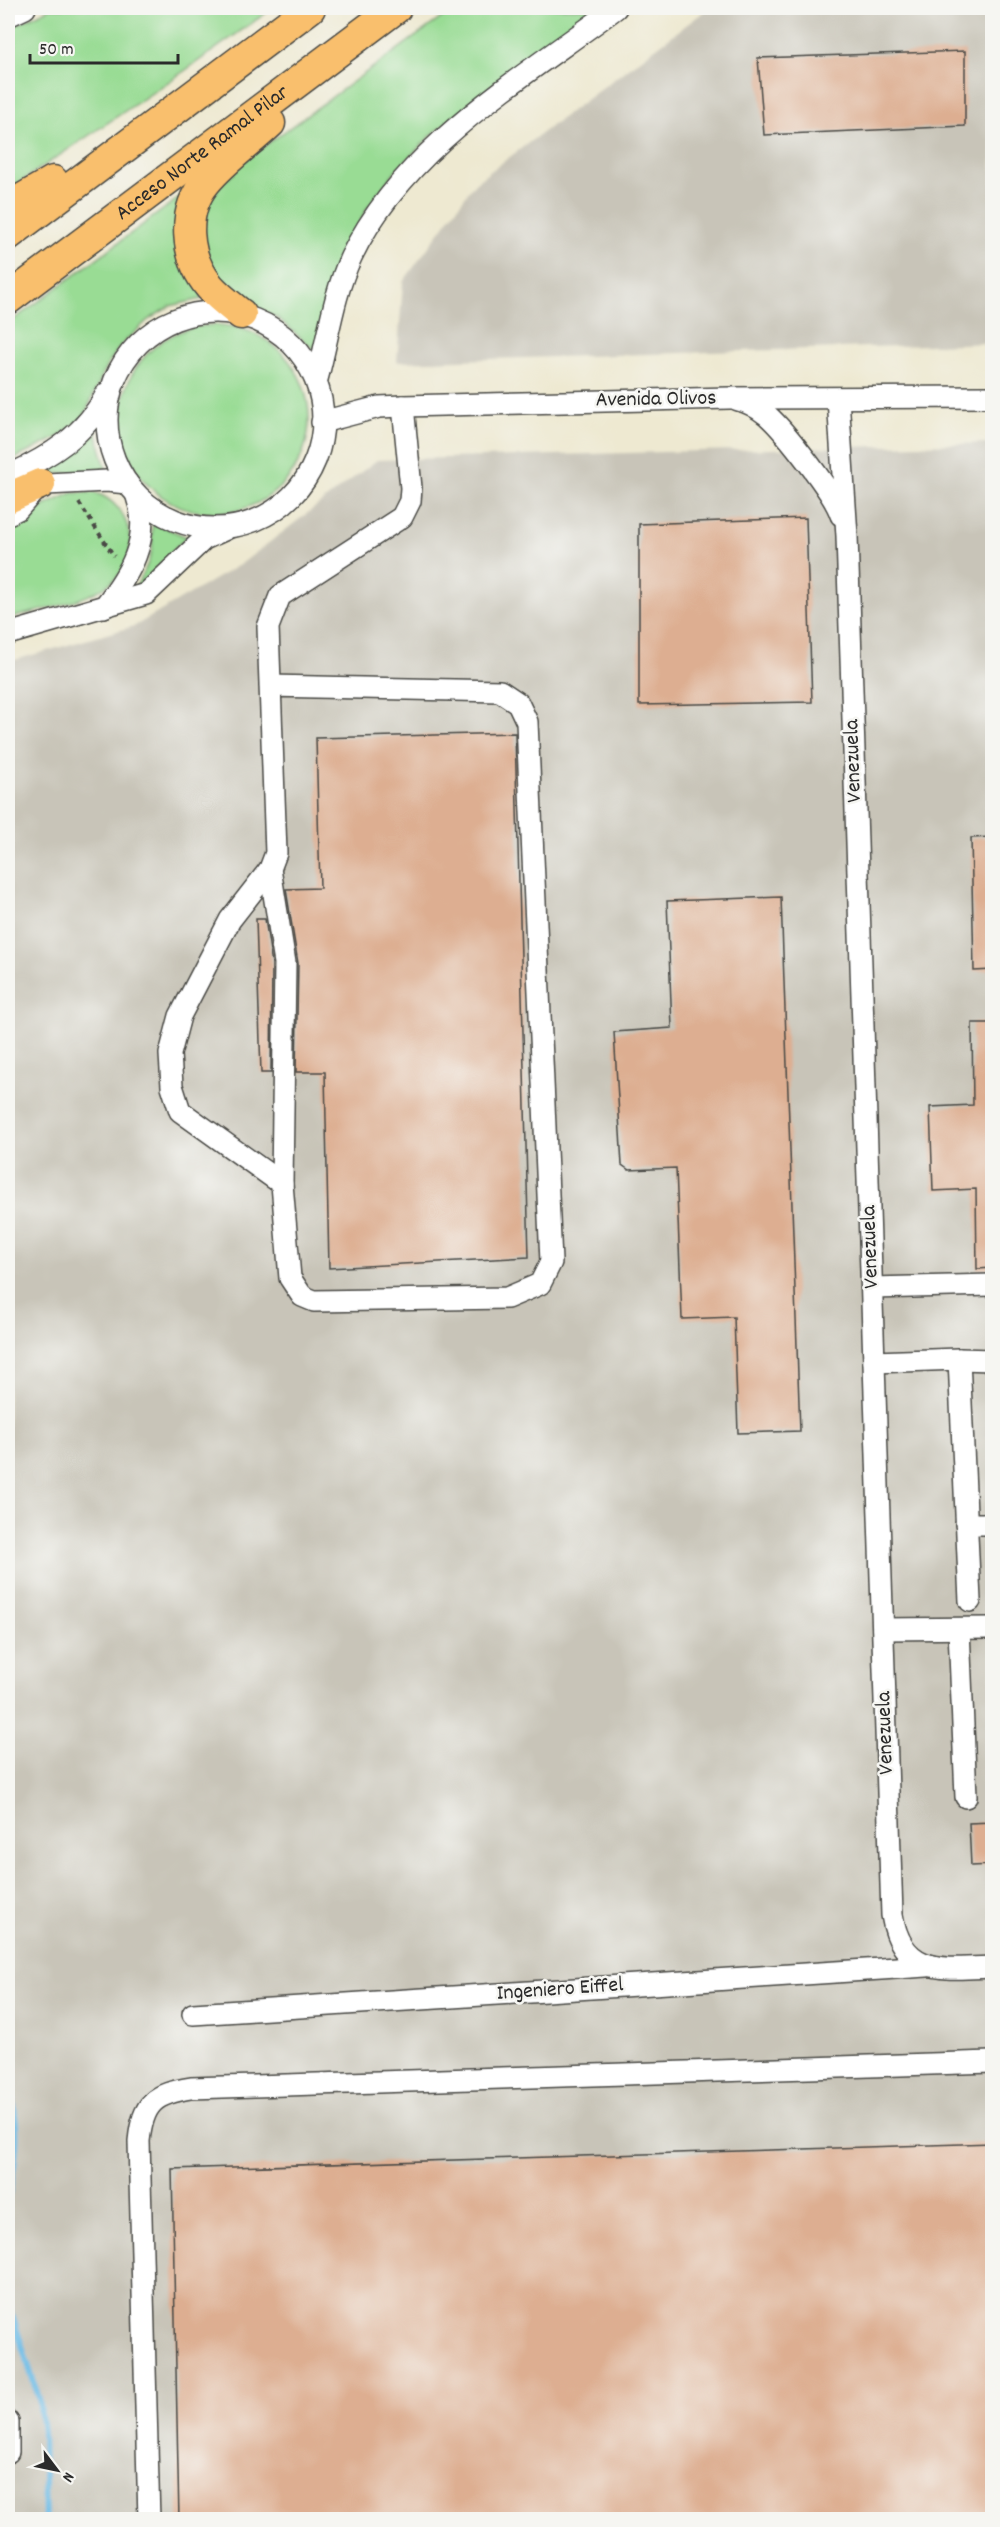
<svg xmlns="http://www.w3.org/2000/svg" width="1000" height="2527" font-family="Dekko,sans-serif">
<rect width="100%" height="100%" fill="#f6f6f2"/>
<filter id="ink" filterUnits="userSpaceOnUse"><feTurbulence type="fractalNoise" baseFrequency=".0167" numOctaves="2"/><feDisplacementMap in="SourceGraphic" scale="12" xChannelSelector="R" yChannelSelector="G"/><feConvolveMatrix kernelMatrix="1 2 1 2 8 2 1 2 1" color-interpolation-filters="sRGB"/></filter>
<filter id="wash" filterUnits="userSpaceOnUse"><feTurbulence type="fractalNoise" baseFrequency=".008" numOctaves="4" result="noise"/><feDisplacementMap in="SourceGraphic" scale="24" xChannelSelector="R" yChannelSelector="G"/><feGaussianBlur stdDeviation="1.35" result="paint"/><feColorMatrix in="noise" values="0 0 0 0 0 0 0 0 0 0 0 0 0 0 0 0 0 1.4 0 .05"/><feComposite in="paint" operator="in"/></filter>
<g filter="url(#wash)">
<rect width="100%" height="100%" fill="#eee9d1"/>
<g fill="#c8c4b8">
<path d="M 709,8 L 992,8 L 992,343 L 397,362 L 403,282 L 475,183 Z"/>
<path d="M 992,443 L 992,2519 L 8,2520 L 8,662 L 135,626 L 241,564 L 377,460 Z"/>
</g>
<g fill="#99dc94" stroke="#628460" stroke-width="1.5">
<path d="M 51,8 L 273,8 L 183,72 L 8,190 L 8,29 Z"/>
<path d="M 455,8 L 601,8 L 436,131 L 396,170 L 366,210 L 342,259 L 317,352 L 279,319 L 223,291 L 201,254 L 202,202 L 223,176 Z"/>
<path d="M 187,192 L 202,299 L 170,306 L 148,320 L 121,345 L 106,367 L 84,416 L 60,436 L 8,462 L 8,324 Z"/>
<circle cx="215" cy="419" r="94"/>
<path d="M 96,432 L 106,469 L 34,476 L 75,452 Z"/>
<path d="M 72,493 C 79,493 89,492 95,493 C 131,503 142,555 115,579 C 88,603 42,609 8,619 L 8,523 Z"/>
<path d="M 154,523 L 187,537 L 173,550 L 157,574 L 134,590 C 141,577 150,563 152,548 C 154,539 149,531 154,523 Z"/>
</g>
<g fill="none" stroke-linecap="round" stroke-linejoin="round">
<g stroke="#6bbbe6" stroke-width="6">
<path d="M 8,2073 C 18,2124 20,2145 8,2196"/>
<path d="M 8,2303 L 39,2398 L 43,2432 L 45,2520"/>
</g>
</g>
<g id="blocks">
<g fill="#ddae91">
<path d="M 965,51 L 965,126 L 764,135 L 758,58 Z"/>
<path d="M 806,518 L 812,702 L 639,705 L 639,524 Z"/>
<path d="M 515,733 L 529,1257 L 329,1268 L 325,1072 L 296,1072 L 298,963 L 286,889 L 320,888 L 316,738 Z"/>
<path d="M 993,837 L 993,970 L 974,971 L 971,838 Z"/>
<path d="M 781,897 L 800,1431 L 738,1433 L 734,1317 L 682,1319 L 676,1168 L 629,1170 L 622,1165 L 614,1032 L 672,1028 L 667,901 Z"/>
<path d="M 256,919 L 265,919 L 272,964 L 271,1073 L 261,1073 Z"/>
<path d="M 972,1023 L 993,1023 L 993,1268 L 977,1269 L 976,1189 L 933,1191 L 930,1107 L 973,1105 Z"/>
<path d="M 993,1822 L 993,1865 L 971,1866 L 969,1823 Z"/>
<path d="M 993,2143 L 993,2520 L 179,2520 L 172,2169 Z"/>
</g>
</g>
</g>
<g filter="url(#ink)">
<use href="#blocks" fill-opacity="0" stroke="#484844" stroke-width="1.5"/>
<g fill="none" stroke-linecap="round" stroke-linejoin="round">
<g stroke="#484844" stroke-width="24">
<g id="minor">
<path d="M 8,16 L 25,8"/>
<circle cx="215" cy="420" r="108"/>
<path d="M 317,379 C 328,339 333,296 351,257 C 404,147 521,79 616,8"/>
<path d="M 838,398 L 847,536 L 892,1915 C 902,1976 943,1969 992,1967"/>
<path d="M 738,400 C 749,402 758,408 767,415 C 785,431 834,493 841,515"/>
<path d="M 322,422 L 379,407 L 403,406 L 730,398 L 992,397"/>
<path d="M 8,476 C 49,457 86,435 107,393"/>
<path d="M 26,485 L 107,481 L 127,483"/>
<path d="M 8,514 L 18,509 L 32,493"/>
<path d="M 104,607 C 129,575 152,539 137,497"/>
<path d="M 8,634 L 146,594 L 204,539 L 226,529"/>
<path d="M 270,686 L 500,691 L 518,703 L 527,722 L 551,1262 L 540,1284 L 507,1298 L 314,1301 L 302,1296 L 290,1278 L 282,1184 L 180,1111 L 172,1086 L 170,1054 L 180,1016 L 230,920 L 270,869 L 276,853 L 268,627 L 280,596 L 402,517 L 410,501 L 411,488 L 403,406"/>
<path d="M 270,869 L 285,963 L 282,1184"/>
<path d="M 872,1288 L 992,1285"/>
<path d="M 959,1359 L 992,1360"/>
<path d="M 874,1362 L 959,1359 L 970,1601"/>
<path d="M 966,1524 L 992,1524"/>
<path d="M 883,1629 L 992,1628"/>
<path d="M 959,1629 L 966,1797"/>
<path d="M 193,2014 L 927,1966"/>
<path d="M 8,2422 L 8,2452"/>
<path d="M 149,2520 L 139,2141 C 143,2103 154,2094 191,2088 L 992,2062"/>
</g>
</g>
<g stroke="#484844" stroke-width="33">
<g id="highway">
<path d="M 8,207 L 53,181"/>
<path d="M 8,235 L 310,8"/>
<path id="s1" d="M 8,299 L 396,8"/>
<path d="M 241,314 C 231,306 219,297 210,287 C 185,257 181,212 206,182 C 224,160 250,142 270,123"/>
<path d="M 8,498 L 40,484"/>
</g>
</g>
<path stroke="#484844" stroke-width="4" stroke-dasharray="4.5 4.5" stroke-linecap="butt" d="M 79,503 L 114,556"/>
<use href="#minor" stroke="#fff" stroke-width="21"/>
<use href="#highway" stroke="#f9bf6d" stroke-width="30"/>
</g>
</g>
<g text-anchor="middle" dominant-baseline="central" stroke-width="5" stroke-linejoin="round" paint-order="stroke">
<g font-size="22" fill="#2b2b2b" stroke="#f6f6f2">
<text stroke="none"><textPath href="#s1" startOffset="243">Acceso Norte Ramal Pilar</textPath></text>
<text transform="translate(656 400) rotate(-1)">Avenida Olivos</text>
<text transform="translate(854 761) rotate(-92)">Venezuela</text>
<text transform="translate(871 1247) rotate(-92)">Venezuela</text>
<text transform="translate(886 1733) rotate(-92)">Venezuela</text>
<text transform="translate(560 1990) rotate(-4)">Ingeniero Eiffel</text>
</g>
</g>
<rect width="1000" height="2527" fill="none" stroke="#f6f6f2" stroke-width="30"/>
<g transform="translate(57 2470) rotate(122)" stroke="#f6f6f2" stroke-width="4.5" paint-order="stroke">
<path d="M0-4.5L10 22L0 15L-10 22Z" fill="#2b2b2b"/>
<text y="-9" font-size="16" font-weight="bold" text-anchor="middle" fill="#2b2b2b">N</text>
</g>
<path d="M30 54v9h148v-9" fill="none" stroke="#2b2b2b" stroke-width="3"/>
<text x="39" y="54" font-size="18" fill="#2b2b2b" stroke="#f6f6f2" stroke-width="4.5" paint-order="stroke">50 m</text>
</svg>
